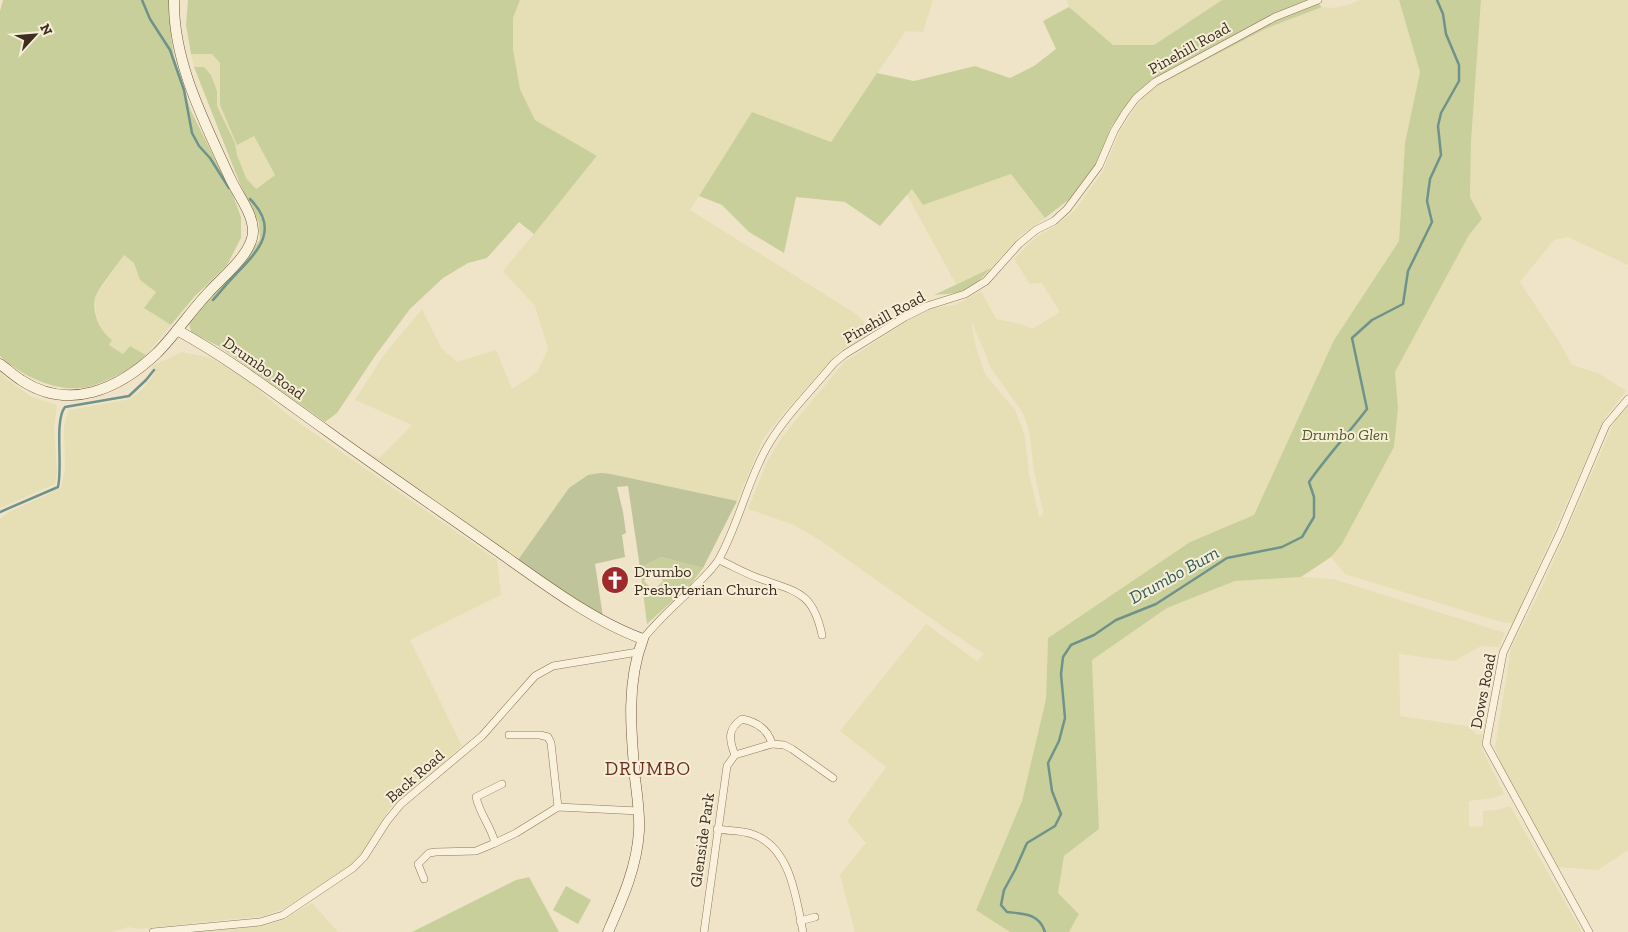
<svg xmlns="http://www.w3.org/2000/svg" width="1628" height="932" font-family="'Zilla Slab',serif">
<rect width="100%" height="100%" fill="#f0e4c8"/>
<g fill="#e6deb5" fill-rule="evenodd">
<path d="M 520,0 L 933,0 L 923,32 L 906,31 L 831,142 L 752,112 L 690,210 L 856,314 L 874,332 L 838,353 L 785,411 L 763,439 L 737,501 L 611,474 L 588,475 L 569,488 L 518,560 L 364,450 L 379,458 L 412,425 L 355,400 L 383,356 L 422,309 L 442,349 L 457,362 L 496,350 L 512,389 L 537,372 L 548,349 L 535,306 L 503,271 L 597,157 L 535,120 L 520,89 L 513,49 L 513,18 Z"/>
<path d="M 1067,0 L 1222,0 L 1154,45 L 1113,45 L 1069,7 Z"/>
<path d="M 1360,0 L 1399,0 L 1420,72 L 1405,143 L 1399,241 L 1334,340 L 1254,515 L 1190,542 L 1048,638 L 1046,699 L 1022,801 L 976,909 L 1010,932 L 855,932 L 840,875 L 866,843 L 847,821 L 886,767 L 840,731 L 926,624 L 977,661 L 984,654 L 939,624 L 821,541 L 794,525 L 748,509 L 767,462 L 782,437 L 844,362 L 909,320 L 932,308 L 955,305 L 981,291 L 996,319 L 1020,324 L 1032,329 L 1060,312 L 1042,283 L 1030,284 L 1014,259 L 1036,237 L 1054,227 L 1075,210 L 1103,171 L 1119,133 L 1140,100 L 1158,85 L 1265,29 L 1322,7 L 1332,8 L 1348,5 ZM 971,320 L 992,370 L 1023,413 L 1029,430 L 1034,471 L 1043,511 L 1043,515 L 1039,516 L 1029,474 L 1025,436 L 1021,425 L 1015,410 L 985,374 L 975,344 Z"/>
<path d="M 1481,0 L 1628,0 L 1628,265 L 1568,237 L 1554,240 L 1520,282 L 1560,343 L 1572,365 L 1598,373 L 1626,391 L 1605,418 L 1513,623 L 1501,622 L 1345,574 L 1331,557 L 1344,541 L 1394,447 L 1398,408 L 1395,372 L 1469,235 L 1482,219 L 1470,197 L 1471,142 Z"/>
<path d="M 191,54 L 212,54 L 220,63 L 220,105 L 237,144 L 254,136 L 275,175 L 255,189 L 246,178 L 237,155 L 235,143 L 217,106 L 217,91 L 204,67 L 194,67 Z"/>
<path d="M 1011,174 L 1045,218 L 1020,236 L 991,268 L 956,284 L 907,195 L 912,188 L 923,205 Z"/>
<path d="M 124,255 L 134,263 L 140,280 L 156,292 L 144,308 L 171,325 L 146,355 L 130,346 L 123,354 L 109,345 L 96,316 L 95,297 Z"/>
<path d="M 182,352 L 211,358 L 234,371 L 252,384 L 288,415 L 497,560 L 501,595 L 410,640 L 462,746 L 389,809 L 361,855 L 352,864 L 285,908 L 264,916 L 137,929 L 128,927 L 111,932 L 0,932 L 0,519 L 9,512 L 61,488 L 65,470 L 64,425 L 69,410 L 130,399 L 143,388 L 154,374 L 152,366 Z"/>
<path d="M 0,372 L 8,380 L 30,396 L 57,405 L 54,427 L 57,472 L 55,484 L 0,508 Z"/>
<path d="M 1628,407 L 1628,850 L 1598,870 L 1558,867 L 1505,775 L 1495,748 L 1511,648 L 1543,585 L 1615,420 Z"/>
<path d="M 1301,577 L 1333,579 L 1505,633 L 1499,647 L 1481,646 L 1454,661 L 1399,654 L 1400,716 L 1467,726 L 1478,735 L 1483,734 L 1481,747 L 1504,794 L 1493,798 L 1469,801 L 1469,827 L 1483,826 L 1483,811 L 1497,810 L 1510,806 L 1582,932 L 1069,932 L 1079,914 L 1058,893 L 1064,856 L 1099,829 L 1092,660 L 1167,608 L 1235,581 Z"/>
<path d="M 312,903 L 338,932 L 199,932 L 267,925 L 283,920 Z"/>
</g>
<g fill="#c9cf9b" fill-rule="evenodd">
<path d="M 3,0 L 170,0 L 171,37 L 174,56 L 191,111 L 232,193 L 241,217 L 241,238 L 227,265 L 194,297 L 171,325 L 144,308 L 156,292 L 140,280 L 134,263 L 124,255 C 118,264 97,290 95,298 C 92,314 100,331 112,340 L 109,345 L 123,354 L 130,346 L 146,355 C 137,365 126,371 114,377 C 105,381 92,387 81,388 C 52,391 21,375 0,356 L 0,11 Z"/>
<path d="M 188,0 L 520,0 L 513,18 L 513,49 L 520,89 L 535,120 L 597,156 L 534,234 L 519,222 L 487,258 L 468,263 L 443,278 L 410,309 L 375,356 L 337,413 L 325,422 L 220,347 L 191,332 L 189,322 L 216,289 L 249,255 L 260,239 L 259,223 L 240,184 L 194,67 L 204,67 L 211,75 L 217,91 L 217,106 L 235,143 L 237,155 L 246,178 L 256,189 L 275,175 L 254,136 L 237,145 L 220,105 L 220,63 L 212,54 L 191,54 L 186,25 Z"/>
<path d="M 1222,0 L 1314,0 L 1322,7 L 1265,29 L 1158,85 L 1140,100 L 1133,97 L 1111,127 L 1097,164 L 1071,198 L 1045,218 L 1011,174 L 923,205 L 912,189 L 880,226 L 845,202 L 796,197 L 784,253 L 749,232 L 722,205 L 699,196 L 752,112 L 831,142 L 877,73 L 914,81 L 975,66 L 1010,78 L 1034,66 L 1056,49 L 1043,21 L 1069,7 L 1113,45 L 1154,45 Z"/>
<path d="M 1399,0 L 1481,0 L 1471,142 L 1470,197 L 1482,219 L 1469,235 L 1395,372 L 1398,408 L 1394,447 L 1342,544 L 1331,557 L 1301,577 L 1235,581 L 1167,608 L 1092,660 L 1099,829 L 1064,856 L 1058,893 L 1079,914 L 1069,932 L 1010,932 L 976,910 L 1022,801 L 1046,699 L 1048,638 L 1190,542 L 1254,515 L 1334,340 L 1399,241 L 1405,143 L 1420,72 Z"/>
<path d="M 991,268 C 970,291 965,293 934,295 Z"/>
<path d="M 661,557 L 703,568 L 692,583 L 647,624 L 640,568 ZM 654,571 L 663,581 L 649,595 L 644,590 L 649,586 L 644,581 Z"/>
<path d="M 529,877 L 559,932 L 412,932 L 516,880 Z"/>
<path d="M 566,886 L 591,900 L 578,924 L 553,910 Z"/>
</g>
<path fill="#bfc49a" d="M 601,473 L 611,474 L 737,501 L 703,568 L 661,557 L 640,568 L 628,486 L 617,487 L 623,512 L 626,533 L 622,535 L 625,557 L 595,564 L 603,617 L 563,595 L 518,560 L 569,488 L 588,475 Z"/>
<g fill="none" stroke-linecap="round" stroke-linejoin="round">
<g stroke="#6f938a" stroke-width="2.5">
<path d="M 142,0 L 150,19 L 170,50 L 184,90 L 192,133 L 199,146 L 210,158 L 229,188"/>
<path d="M 213,300 C 221,291 228,282 236,274 C 259,250 280,229 250,199"/>
<path d="M 0,512 L 58,487 C 63,465 54,421 65,407 L 129,396 L 146,380 L 154,370"/>
<path d="M 1045,932 C 1039,913 1024,914 1007,912 L 1001,905 L 1004,890 L 1015,870 L 1027,843 L 1055,826 L 1061,814 L 1052,791 L 1048,763 L 1059,741 L 1065,718 L 1061,674 L 1063,657 L 1071,645 L 1094,635 L 1116,620 L 1156,604 L 1227,558 L 1282,547 L 1302,537 L 1314,517 L 1314,497 L 1309,482 C 1327,456 1348,434 1367,409 L 1352,338 L 1372,320 L 1403,304 L 1408,271 L 1432,222 L 1427,201 L 1430,179 L 1441,155 L 1438,126 L 1441,113 L 1459,81 L 1459,65 L 1446,34 L 1443,14 L 1437,0"/>
</g>
<g stroke="#8d765c" stroke-width="8">
<g id="street">
<path d="M 719,560 C 733,566 746,574 761,579 C 797,592 813,592 822,635"/>
<path d="M 643,639 C 658,620 676,604 694,587 C 702,579 713,569 719,559 C 739,523 747,482 767,447 C 784,417 812,390 834,363 L 845,354 L 905,317 L 927,306 L 965,294 L 986,281 L 1019,244 L 1036,230 L 1054,221 L 1067,209 L 1099,166 L 1114,131 L 1125,113 L 1136,98 L 1155,82 L 1275,17 L 1318,0"/>
<path d="M 509,735 L 540,735 L 548,737 L 551,743 L 558,807"/>
<path d="M 735,755 L 772,744"/>
<path d="M 717,829 C 728,831 741,830 752,834 C 791,847 796,898 803,932"/>
<path d="M 495,843 C 491,826 480,815 476,797 L 502,784"/>
<path d="M 424,879 L 418,864 L 429,853 L 436,852 L 476,851 L 495,843 L 516,833 L 558,807 L 639,811"/>
<path d="M 800,921 L 815,917"/>
<path d="M 153,932 L 260,922 L 283,915 L 353,868 L 364,857 L 387,821 L 401,804 L 482,736 L 535,676 L 553,666 L 638,652"/>
<path d="M 704,932 L 727,766 L 735,755 C 729,740 727,729 742,719 C 757,722 768,729 772,744 L 784,745 L 792,749 L 833,778"/>
<path d="M 1589,932 L 1486,744 L 1503,653 L 1560,533 L 1606,425 L 1628,399"/>
</g>
</g>
<g stroke="#6f573f" stroke-width="11">
<g id="secondary">
<path d="M 177,330 C 230,359 278,396 327,431 C 381,470 435,507 489,545 C 535,577 590,620 643,639 C 626,683 631,732 635,778 C 637,795 640,813 639,831 C 637,867 622,900 608,932"/>
<path d="M 0,364 C 7,369 13,375 21,380 C 69,412 119,389 157,353 C 175,335 190,312 208,293 C 222,277 254,253 253,230 C 252,212 238,195 230,178 C 205,123 173,63 174,0"/>
</g>
</g>
<use href="#street" stroke="#faf1dc" stroke-width="7"/>
<use href="#secondary" stroke="#faf1dc" stroke-width="10"/>
</g>
<defs>
<g id="church-disc" transform="scale(1.4375)"><circle r="9.5" fill="#9e2a2b" stroke="#f7eed8"/><path d="M-1.2-6h2.4v3.5h3.3v2.4h-3.3V6h-2.4V-.1h-3.3v-2.4h3.3Z" fill="#fff"/></g>
</defs>
<g fill-rule="evenodd">
<use href="#church-disc" x="615" y="580"/>
</g>
<g text-anchor="middle" dominant-baseline="central" stroke-width="4" stroke-linejoin="round" paint-order="stroke">
<g font-size="16" fill="#3d2e20" stroke="#f7eed8">
<text transform="translate(1189 48) rotate(-29)">Pinehill Road</text>
<text transform="translate(884 317) rotate(-29)">Pinehill Road</text>
<text transform="translate(264 368) rotate(35)">Drumbo Road</text>
<text transform="translate(1483 691) rotate(-79)">Dows Road</text>
<text transform="translate(415 776) rotate(-41)">Back Road</text>
<text transform="translate(702 840) rotate(-82)">Glenside Park</text>
</g>
<g font-size="16" font-style="italic" fill="#4d5a26" stroke="#f7eed8">
<text x="1345" y="434">Drumbo Glen</text>
</g>
<g font-size="16" fill="#3d2e20" stroke="#f7eed8" text-anchor="start">
<text x="634" y="571">Drumbo<tspan x="634" dy="18">Presbyterian Church</tspan></text>
</g>
<g font-size="18" font-style="italic" fill="#2f5d5a" stroke="#f7eed8">
<text transform="translate(1174 575) rotate(-29)">Drumbo Burn</text>
</g>
<g font-size="19" letter-spacing="1" fill="#6b2e1e" stroke="#f7eed8">
<text x="648" y="768">DRUMBO</text>
</g>
</g>
<g transform="translate(35 35) rotate(64)" stroke="#f7eed8" stroke-width="4" paint-order="stroke">
<path d="M0-4L9 19L0 12L-9 19Z" fill="#3d2e20"/>
<text y="-8" font-size="14" font-weight="bold" text-anchor="middle" fill="#3d2e20">N</text>
</g>
</svg>
